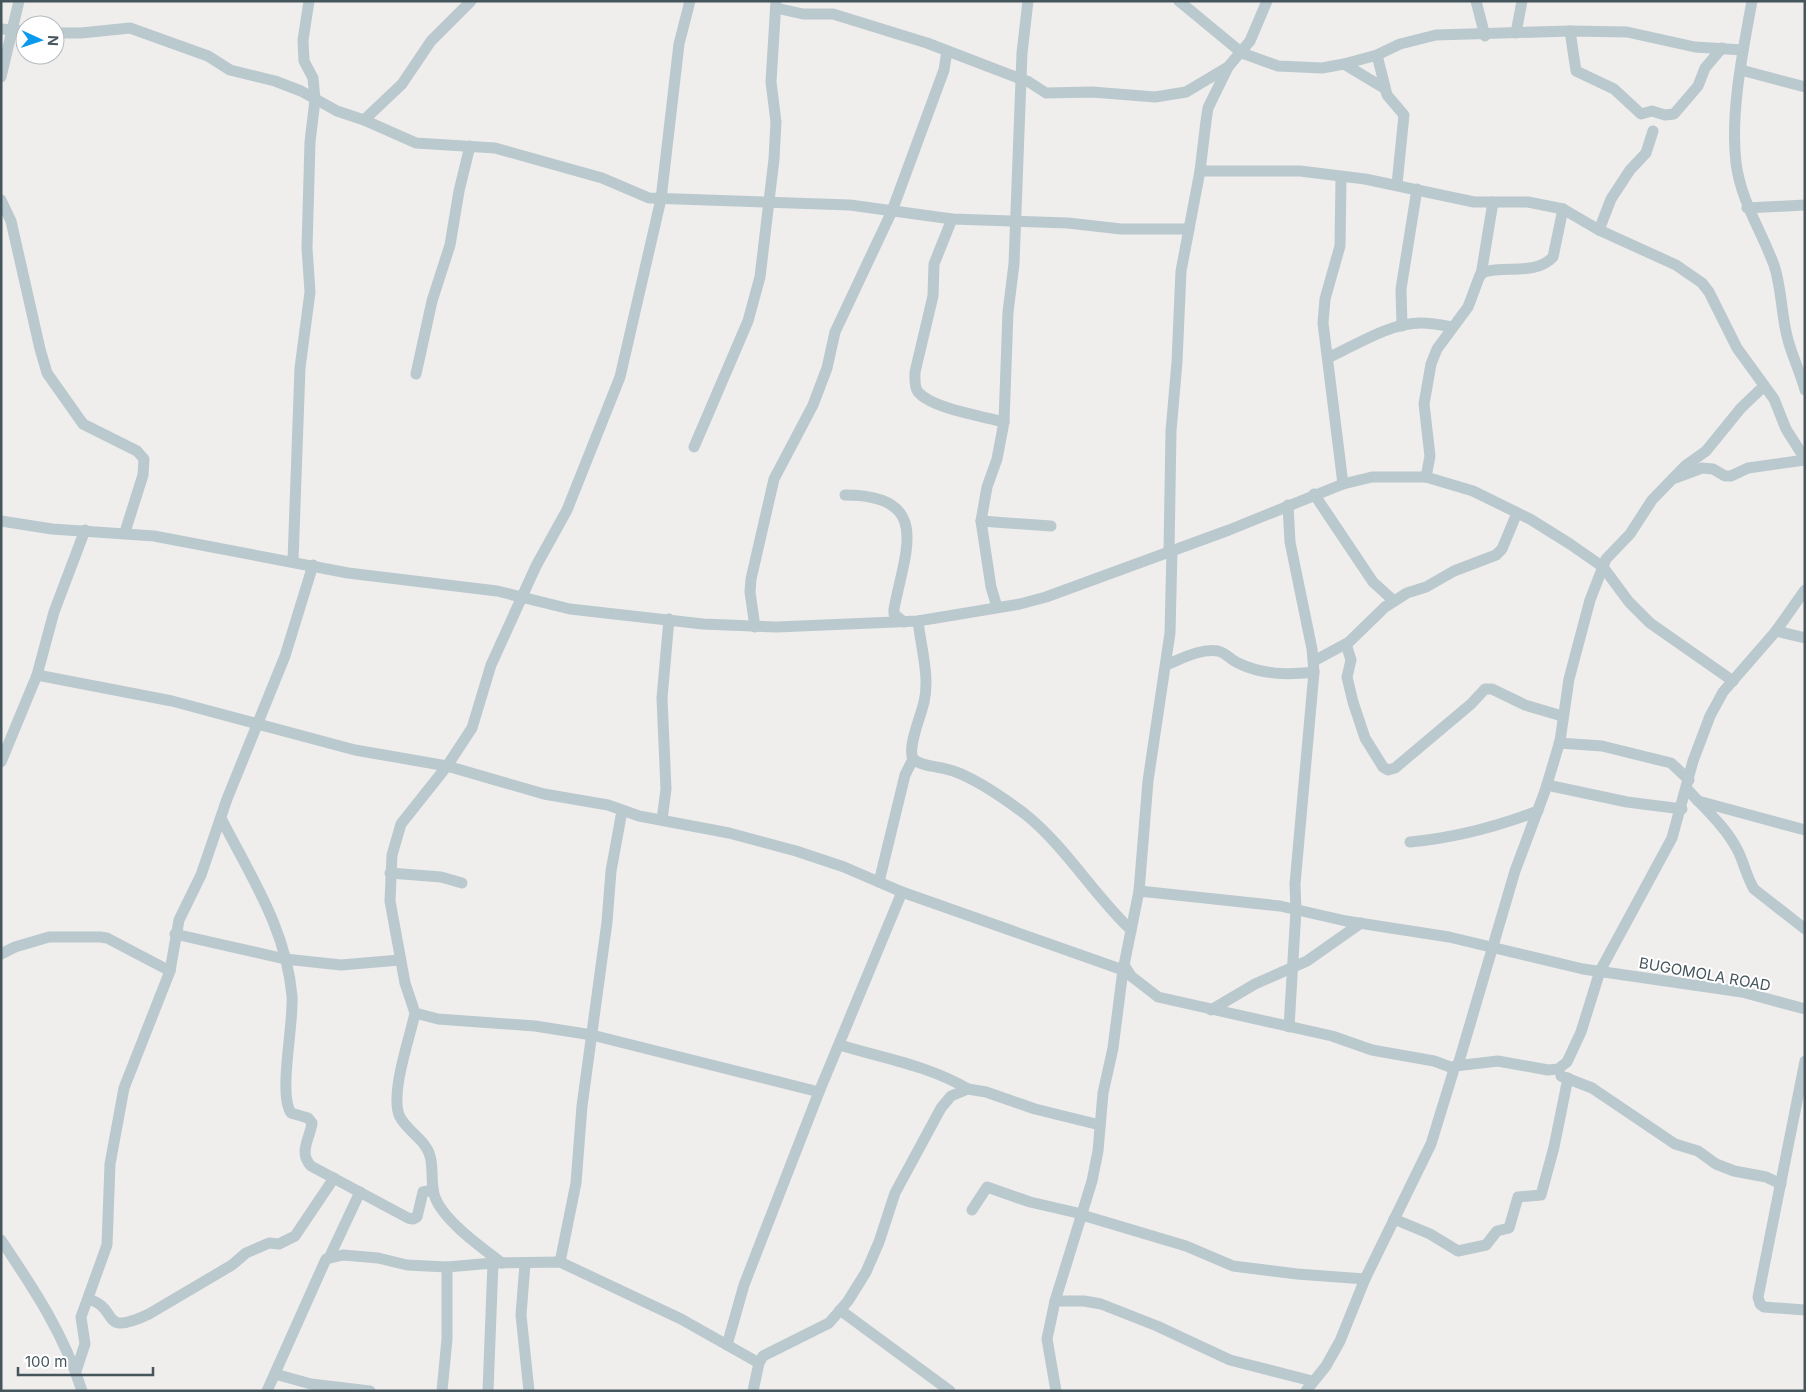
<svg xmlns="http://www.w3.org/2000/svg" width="1806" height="1392" font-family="Inter,sans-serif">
<rect width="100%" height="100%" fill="#f0eded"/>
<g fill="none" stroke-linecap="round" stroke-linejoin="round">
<g stroke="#bac9ce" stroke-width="11">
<path d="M 690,1 L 679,44 L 661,199 L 620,377 L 567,510 L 536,566 L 491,665 L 472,728 L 447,766 L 401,824 L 392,855 L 390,901 L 405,983 L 415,1013 L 438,1019 L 535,1026 L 592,1035 L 819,1092"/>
<path d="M 1179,1 L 1242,53 L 1278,66 L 1322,68 L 1344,64 L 1377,55 L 1400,44 L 1436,35 L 1570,31 L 1627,32 L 1695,47 L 1743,50"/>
<path d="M 1476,1 L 1485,36"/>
<path d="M 1752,1 C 1743,51 1730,112 1736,163 C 1741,201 1761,230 1774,265 C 1782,289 1781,313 1787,336 C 1791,354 1800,371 1805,390"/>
<path d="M 776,8 L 803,14 L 833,14 L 927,43 L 1029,82 L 1046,93 L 1092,92 L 1155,97 L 1186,92 L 1228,67"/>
<path d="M 1,29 L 25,31"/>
<path d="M 1570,31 L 1576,71 L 1614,89 L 1641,114 L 1652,111 L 1665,115 L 1674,114 L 1698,86 L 1705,68 L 1722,48"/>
<path d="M 55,33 L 81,33 L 130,28 L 208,56 L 230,70 L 275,81 L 301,91 L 337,111 L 364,120 L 416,143 L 495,148 L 602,178 L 649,198 L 850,205 L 952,219 L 1068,223 L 1121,229 L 1189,229"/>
<path d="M 1516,33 L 1522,1"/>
<path d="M 1377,55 L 1387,95 L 1404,115 L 1397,184"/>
<path d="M 1344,64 L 1384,88"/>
<path d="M 1741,70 L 1805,87"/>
<path d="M 1,77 L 19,1"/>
<path d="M 364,120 L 402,84 L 431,41 L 471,1"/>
<path d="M 1200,171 L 1300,171 L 1365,179 L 1474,202 L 1528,202 L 1563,209 L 1599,230 L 1676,265 L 1702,283 L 1709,292 L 1737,348 L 1774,399 L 1786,429 L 1805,459"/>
<path d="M 1341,177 L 1340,246 L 1325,299 L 1323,323 L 1343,484"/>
<path d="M 1,200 L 11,221 L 40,349 L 47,373 L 83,424 L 137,451 L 144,459 L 143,475 L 125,532"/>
<path d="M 1747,208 L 1805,205"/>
<path d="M 952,219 L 934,264 L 933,296 L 915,372 C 915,378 914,387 918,392 C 933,409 982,416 1004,422"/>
<path d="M 1599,230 L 1611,199 L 1630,170 L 1646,153 L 1653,131"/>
<path d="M 1481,275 L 1493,202"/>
<path d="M 1402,326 L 1401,289 L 1417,189"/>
<path d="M 1328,358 C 1356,345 1389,323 1421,323 C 1432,323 1442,325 1452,327"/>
<path d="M 416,374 L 432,301 L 450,245 L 459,191 L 470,146"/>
<path d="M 694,447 L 748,321 L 760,277 L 774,159 L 776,122 L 771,82 L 776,1"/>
<path d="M 1426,477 L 1430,456 L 1424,404 L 1431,364 L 1437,349 L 1468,307 L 1480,275 L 1484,272 C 1506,265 1535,276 1553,257 L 1563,209"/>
<path d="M 1675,478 L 1702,468 L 1713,469 L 1725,476 L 1731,476 L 1748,468 L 1805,460"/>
<path d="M 1314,494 L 1373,582 L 1394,601"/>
<path d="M 845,495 C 933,495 905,551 894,609 L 894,614 L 904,622"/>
<path d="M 1288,505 L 1290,542 L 1312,649 L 1314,672 L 1295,884 L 1296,910 L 1289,1027"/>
<path d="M 1,521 L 52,529 L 154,536 L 348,573 L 497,591 L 570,609 L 703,624 L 777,627 L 918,621 L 1020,604 L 1046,597 L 1229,530 L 1343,484 L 1372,477 L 1426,477 L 1473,491 L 1530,519 L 1570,544 L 1603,567 L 1629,602 L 1650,623 L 1733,681"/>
<path d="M 981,521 L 1051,526"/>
<path d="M 1169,551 L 1171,431 L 1177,362 L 1181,271 L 1200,171 L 1206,121 L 1208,108 L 1228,67 L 1250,41 L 1267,1"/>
<path d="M 293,561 L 300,368 L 310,292 L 307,248 L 310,142 L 315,100 L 313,78 L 304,61 L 303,40 L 309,1"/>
<path d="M 997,607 L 991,587 L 981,521 L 987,487 L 997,459 L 1004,422 L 1008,312 L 1014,264 L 1022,53 L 1028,1"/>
<path d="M 918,621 C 921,648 930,677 924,702 C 921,716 907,747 913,759 C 924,768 943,766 956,772 C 980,781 1005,799 1025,814 C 1066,847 1093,894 1131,930"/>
<path d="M 755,627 L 750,592 L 751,579 L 774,479 L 813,405 L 827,368 L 835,332 L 892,211 L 944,70 L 947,51"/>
<path d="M 1776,631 L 1805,638"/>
<path d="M 1346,644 L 1351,660 L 1347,677 L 1353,702 L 1365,738 L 1383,767 L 1388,770 L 1395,768 L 1471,704 L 1485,689 L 1492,689 L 1525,705 L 1562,716"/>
<path d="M 1314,661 L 1349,642 L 1385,607 L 1407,593 L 1426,587 L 1454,571 L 1496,555 L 1502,549 L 1517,513"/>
<path d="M 1166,665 C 1181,659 1201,648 1218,651 C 1226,653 1231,660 1238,663 C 1263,675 1287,675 1314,672"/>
<path d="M 37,675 L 172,701 L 355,750 L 447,766 L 544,794 L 608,805 L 639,816 L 729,833 L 796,851 L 844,867 L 902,892 L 1123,970"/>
<path d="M 1559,743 L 1602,746 L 1671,763 L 1689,780"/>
<path d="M 1,762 L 37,675 L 54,612 L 85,530"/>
<path d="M 1547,785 L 1627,802 L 1682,809"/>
<path d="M 1687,789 C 1704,808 1725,826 1737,849 C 1744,862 1746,876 1754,889 L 1805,929"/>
<path d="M 1698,801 L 1805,830"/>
<path d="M 222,820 C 252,879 286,929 292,996 C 294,1024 278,1094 291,1113 L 308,1118 L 312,1123 C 310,1139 298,1152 311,1166 L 408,1218 L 413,1219 L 417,1217 L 423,1192 L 433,1190"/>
<path d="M 662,820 L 666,789 L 662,698 L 669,619"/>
<path d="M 1410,842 C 1455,838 1496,827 1538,811"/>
<path d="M 390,873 L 441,877 L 462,883"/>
<path d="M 879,882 L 905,775 L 913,759"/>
<path d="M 1139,891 L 1280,906 L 1346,921 L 1449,937 L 1583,969 L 1742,992 L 1805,1009"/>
<path d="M 175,934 L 285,959 L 341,965 L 400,960"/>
<path d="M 1,954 L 15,947 L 49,937 L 100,937 L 107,938 L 170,971"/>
<path d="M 1124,965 L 1131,976 L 1158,997 L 1332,1036 L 1372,1050 L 1434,1061 L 1453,1068"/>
<path d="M 1211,1010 L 1255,984 L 1307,961 L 1361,923"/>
<path d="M 415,1013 C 410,1038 389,1095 400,1117 C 408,1132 426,1140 430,1156 C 434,1170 430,1184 435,1197 C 443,1220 482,1248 502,1263"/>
<path d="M 840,1045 C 882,1058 930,1066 968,1089"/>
<path d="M 1805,1061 L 1758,1297 L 1760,1304 L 1764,1307 L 1805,1310"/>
<path d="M 1458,1065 L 1515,871 L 1545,791 L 1560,741 L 1569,679 L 1590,600 L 1606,559 L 1630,534 L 1652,500 L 1685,466 L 1706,451 L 1741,408 L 1764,386"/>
<path d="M 1561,1076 L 1592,1088 L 1675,1144 L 1698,1151 L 1716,1164 L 1734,1171 L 1766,1177 L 1781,1184"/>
<path d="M 972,1210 L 987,1187 L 1030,1202 L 1082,1214"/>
<path d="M 1082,1215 L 1186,1246 L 1233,1266 L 1297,1274 L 1365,1279"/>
<path d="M 1394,1219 L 1430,1234 L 1458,1251 L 1486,1245 L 1497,1231 L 1509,1228 L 1518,1197 L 1541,1195 L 1554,1147 L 1568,1078"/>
<path d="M 1,1240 C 34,1289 64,1334 82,1391"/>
<path d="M 329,1258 L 360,1192"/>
<path d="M 560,1262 L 576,1183 L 582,1106 L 607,922 L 611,871 L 622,811"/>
<path d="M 525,1264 L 521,1315 L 529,1391"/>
<path d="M 88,1299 C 121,1308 98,1338 149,1314 L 232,1265 L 246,1253 L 269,1243 L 279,1244 L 295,1236 L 334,1178"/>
<path d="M 1055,1301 L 1084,1301 L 1101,1304 L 1157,1326 L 1230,1360 L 1312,1381"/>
<path d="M 840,1310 L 950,1391"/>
<path d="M 727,1345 L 744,1285 L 819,1092 L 902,892"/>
<path d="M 76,1371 L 85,1344 L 81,1317 L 107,1245 L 110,1164 L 124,1088 L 170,971 L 179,920 L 201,875 L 227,799 L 285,656 L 313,565"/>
<path d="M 275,1374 L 311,1384 L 370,1391"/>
<path d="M 267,1391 L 326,1259 L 343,1255 L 378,1258 L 407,1265 L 447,1267 L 493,1263 L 560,1262 L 681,1319 L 759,1363"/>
<path d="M 442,1391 L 447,1339 L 447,1267"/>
<path d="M 488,1391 L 493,1263"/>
<path d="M 753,1391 L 759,1363 L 763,1356 L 829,1323 L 848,1301 L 866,1272 L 879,1242 L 895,1193 L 941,1108 L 951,1096 L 968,1089 L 986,1092 L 1035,1109 L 1100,1125"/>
<path d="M 1056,1391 L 1047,1339 L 1055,1301 L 1092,1181 L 1098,1151 L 1103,1093 L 1113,1048 L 1123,970 L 1139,891 L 1148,781 L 1170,633 L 1172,550"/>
<path d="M 1306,1391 L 1326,1366 L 1340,1341 L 1365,1279 L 1431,1144 L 1455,1066 L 1498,1061 L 1548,1070 L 1558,1069 L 1567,1062 L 1581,1032 L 1600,971 L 1672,838 L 1693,761 L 1710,716 L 1723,692 L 1776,631 L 1805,590"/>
</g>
</g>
<g text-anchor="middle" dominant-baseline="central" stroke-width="4" stroke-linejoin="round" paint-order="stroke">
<g font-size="15" fill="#44555c" stroke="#fff">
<text transform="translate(1705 974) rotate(10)">BUGOMOLA ROAD</text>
</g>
</g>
<rect width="1806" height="1392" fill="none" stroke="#44555c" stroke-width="5"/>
<g transform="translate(40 40) rotate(93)"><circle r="24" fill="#ffffff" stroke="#b4bbbe"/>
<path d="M0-4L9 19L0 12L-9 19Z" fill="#099aed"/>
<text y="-8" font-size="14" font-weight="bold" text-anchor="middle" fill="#44555c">N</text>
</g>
<path d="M18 1367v8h135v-8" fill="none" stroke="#44555c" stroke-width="2.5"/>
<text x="25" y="1367" font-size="15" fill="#44555c" stroke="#ffffff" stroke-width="4" paint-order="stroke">100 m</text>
</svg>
